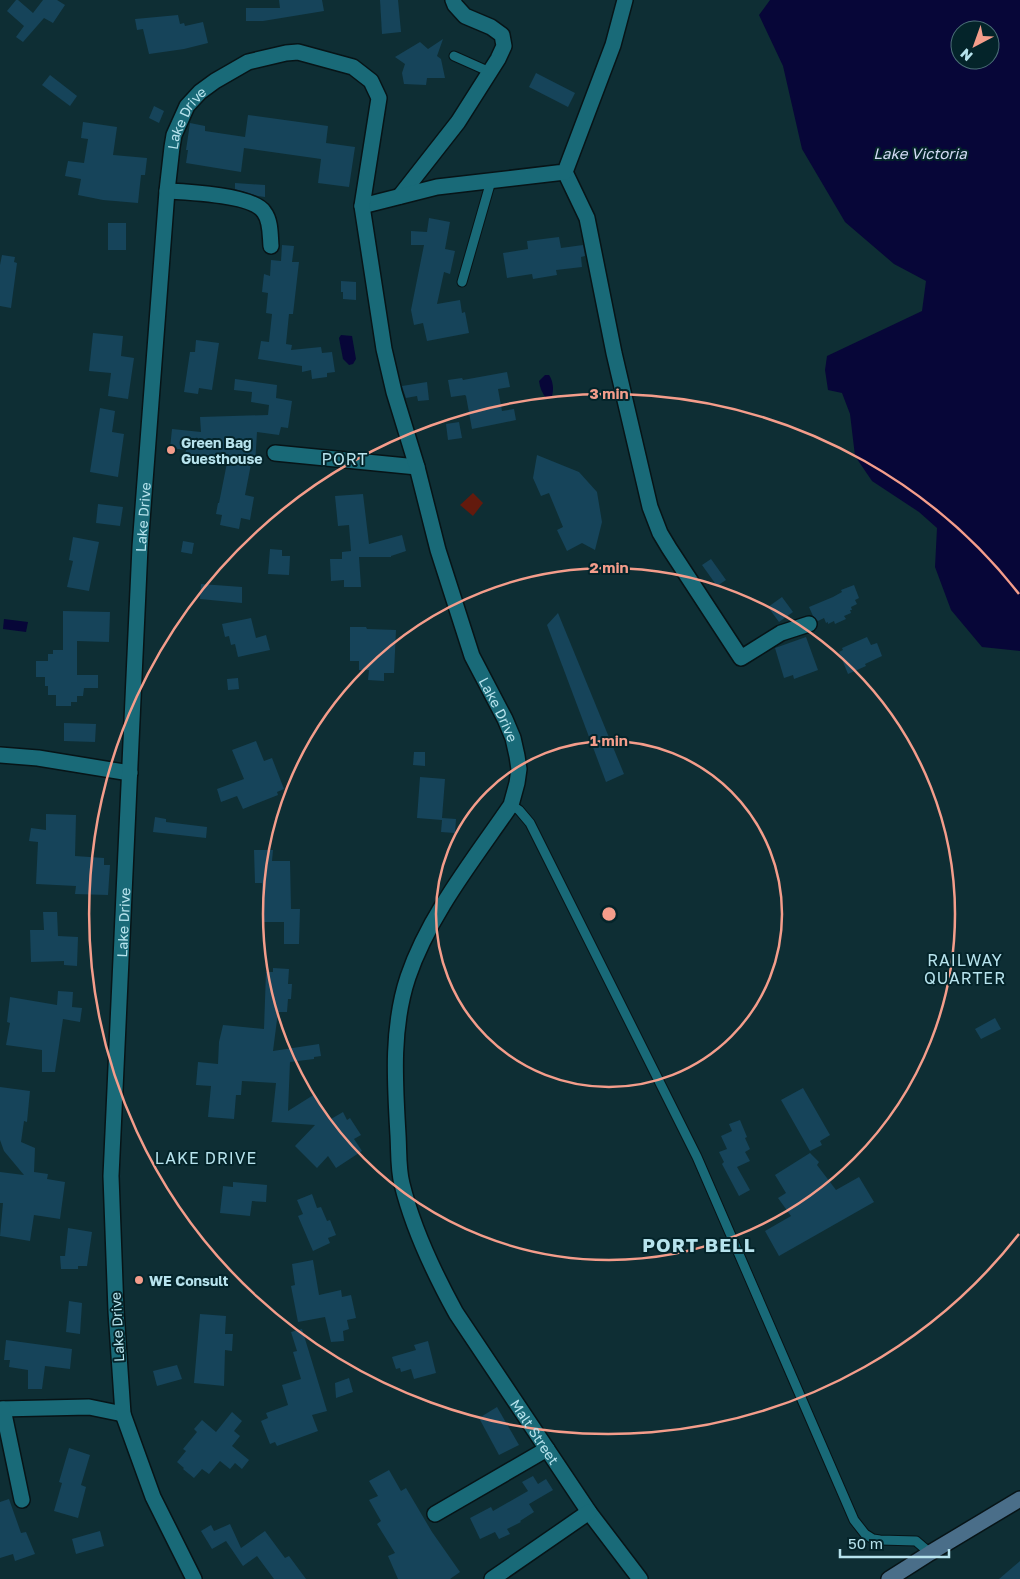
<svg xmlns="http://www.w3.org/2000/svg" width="1020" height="1579" font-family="'Golos Text',sans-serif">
<rect width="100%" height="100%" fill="#0e2e34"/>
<path fill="#631a0d" d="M 473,493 L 483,503 L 473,516 L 460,505 Z"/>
<g fill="#070638" fill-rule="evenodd">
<path d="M 770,0 L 1020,0 L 1020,651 L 982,647 L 951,610 L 935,567 L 937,528 L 919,512 L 872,481 L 855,456 L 850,414 L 842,393 L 828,390 L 825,370 L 827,356 L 922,311 L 926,281 L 894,264 L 845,222 L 802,149 L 783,66 L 759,15 ZM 960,30 L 990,30 L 990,60 L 960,60 Z"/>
<path d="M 341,335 L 352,336 L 356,359 L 353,364 L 349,365 L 343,359 L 339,338 Z"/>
<path d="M 545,375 L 549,375 C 553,381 554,389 552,396 L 546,398 C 542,393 540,388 539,381 Z"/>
<path d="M 4,619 L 28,622 L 26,632 L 3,629 Z"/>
</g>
<g fill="#16445a">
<path d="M 16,0 L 18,0 L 33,13 L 43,0 L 57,0 L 65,5 L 53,23 L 44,18 L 23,42 L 16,37 L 24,26 L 7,11 Z"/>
<path d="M 279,0 L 322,0 L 324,11 L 263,21 L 246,21 L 246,8 L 280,8 Z"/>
<path d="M 380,0 L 398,0 L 401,32 L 382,34 Z"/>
<path d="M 178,15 L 180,24 L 184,23 L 185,26 L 203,22 L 208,43 L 184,49 L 149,54 L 143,29 L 137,30 L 135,19 Z"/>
<path d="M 443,39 L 437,56 L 441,59 L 445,78 L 427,78 L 426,85 L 404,84 L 402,73 L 405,64 L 395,57 L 420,42 L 428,49 Z"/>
<path d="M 536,73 L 575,93 L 568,107 L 529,87 Z"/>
<path d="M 50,75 L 77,96 L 70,106 L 42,85 Z"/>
<path d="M 154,106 L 164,111 L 159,123 L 149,118 Z"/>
<path d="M 248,115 L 328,126 L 326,143 L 355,147 L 349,187 L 318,183 L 321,159 L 244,148 L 241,172 L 186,163 L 188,150 L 186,150 L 190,123 L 205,126 L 205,131 L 245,137 Z"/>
<path d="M 83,122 L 117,127 L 113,155 L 147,158 L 145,175 L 141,175 L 138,203 L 103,200 L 78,195 L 81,179 L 65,176 L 68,161 L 84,163 L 88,139 L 81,138 Z"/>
<path d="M 235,183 L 265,185 L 265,197 L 258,196 L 235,189 Z"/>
<path d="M 429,218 L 450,222 L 445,249 L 455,251 L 450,274 L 444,272 L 437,304 L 460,300 L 462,313 L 465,312 L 469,333 L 427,341 L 423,323 L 414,325 L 411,310 L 424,245 L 411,245 L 411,231 L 427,232 Z"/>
<rect x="108" y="223" width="18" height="27"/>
<path d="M 559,237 L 561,248 L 583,245 L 585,256 L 581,257 L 582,267 L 556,270 L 557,275 L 533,279 L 532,274 L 507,278 L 503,253 L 528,249 L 527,241 Z"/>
<path d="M 282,245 L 294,246 L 292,262 L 299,262 L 293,314 L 289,314 L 286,344 L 292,345 L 291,350 L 321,347 L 322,353 L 332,352 L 335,372 L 327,373 L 327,377 L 312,379 L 311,370 L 302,372 L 302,366 L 258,359 L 261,341 L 269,342 L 272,314 L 266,313 L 268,293 L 262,292 L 264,274 L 270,276 L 271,260 L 281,261 Z"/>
<path d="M 2,255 L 15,257 L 14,262 L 17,263 L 11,308 L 0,306 L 0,265 Z"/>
<path d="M 341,281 L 356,282 L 356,300 L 343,299 L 343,292 L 341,292 Z"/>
<path d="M 93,333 L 123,336 L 121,356 L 134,358 L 128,399 L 108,396 L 111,373 L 89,371 Z"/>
<path d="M 196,340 L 219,343 L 212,390 L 199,388 L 198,394 L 184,392 L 190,352 L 195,352 Z"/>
<path d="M 507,372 L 510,387 L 498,389 L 502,411 L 514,409 L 516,420 L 472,429 L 466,396 L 465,395 L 451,397 L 448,380 L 462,378 L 463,380 Z"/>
<path d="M 235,379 L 277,385 L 276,398 L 292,401 L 288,428 L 281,427 L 279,435 L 257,432 L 255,465 L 251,464 L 245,495 L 254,497 L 250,520 L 241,518 L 239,529 L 220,525 L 222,515 L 216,514 L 218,503 L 219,503 L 228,458 L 185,455 L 186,450 L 170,448 L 172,429 L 201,432 L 200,417 L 268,415 L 269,405 L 251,402 L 252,392 L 234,390 Z"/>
<path d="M 427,382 L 429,400 L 418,401 L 417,396 L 406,398 L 402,386 Z"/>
<path d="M 100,408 L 115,411 L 112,432 L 124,434 L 118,477 L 90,472 Z"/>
<path d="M 459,422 L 462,438 L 448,440 L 446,424 Z"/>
<path d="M 537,455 L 579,472 L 597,492 L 602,522 L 595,550 L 582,543 L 567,551 L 557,530 L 563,527 L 549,493 L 541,496 L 533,478 Z"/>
<path d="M 363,494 L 369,544 L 402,535 L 406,551 L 391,556 L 391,557 L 359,557 L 361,587 L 344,587 L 344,580 L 331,581 L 330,559 L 342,559 L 342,552 L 351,551 L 349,525 L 338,526 L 335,496 Z"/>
<path d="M 98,504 L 123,507 L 120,526 L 96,523 Z"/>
<path d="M 73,537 L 99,542 L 89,591 L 67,587 L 73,561 L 69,560 Z"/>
<path d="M 183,541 L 194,543 L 192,554 L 181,552 Z"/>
<path d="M 270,549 L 282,550 L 282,556 L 290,556 L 289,575 L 268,574 Z"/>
<path d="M 711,559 L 726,580 L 717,586 L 702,565 Z"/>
<path d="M 201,584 L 242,587 L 242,603 L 200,599 Z"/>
<path d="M 854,585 L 859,598 L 855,600 L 857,604 L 851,607 L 852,610 L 850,610 L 851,613 L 844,616 L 846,619 L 835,624 L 834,621 L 828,624 L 828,622 L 826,623 L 824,618 L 818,621 L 813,616 L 809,607 L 833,597 L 842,592 L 841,590 Z"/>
<path d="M 782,597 L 793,612 L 779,622 L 768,607 Z"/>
<path d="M 63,611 L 110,612 L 109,642 L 77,641 L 77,675 L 98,675 L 98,688 L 84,688 L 83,696 L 77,696 L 77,702 L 71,702 L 71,706 L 56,706 L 56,695 L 48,695 L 48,686 L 45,686 L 45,677 L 36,677 L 36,661 L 48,661 L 48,654 L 53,654 L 53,650 L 63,650 Z"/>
<path d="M 558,613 L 624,774 L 606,782 L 547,625 Z"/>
<path d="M 251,618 L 256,638 L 266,635 L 270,650 L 238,657 L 235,644 L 231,645 L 229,636 L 225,637 L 222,624 Z"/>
<path d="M 350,627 L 366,627 L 367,629 L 396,630 L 394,673 L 384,673 L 384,681 L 368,680 L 369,670 L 359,670 L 359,661 L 350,661 Z"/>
<path d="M 806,637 L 818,670 L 794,679 L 793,675 L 784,678 L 775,648 Z"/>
<path d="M 867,637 L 871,645 L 877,643 L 882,656 L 865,664 L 866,666 L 848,674 L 839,652 L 843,650 L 842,648 Z"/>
<path d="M 238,678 L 239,689 L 228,690 L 227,679 Z"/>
<path d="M 64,723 L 96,724 L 95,742 L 64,741 Z"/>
<path d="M 256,741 L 264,761 L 272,758 L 284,789 L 277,792 L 278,795 L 243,809 L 237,796 L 221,802 L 217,789 L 244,779 L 232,750 Z"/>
<path d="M 414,752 L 425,752 L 425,766 L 413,765 Z"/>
<path d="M 420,777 L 445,779 L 442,818 L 456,819 L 455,833 L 441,832 L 442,820 L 417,818 Z"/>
<path d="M 46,814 L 76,815 L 75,856 L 104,858 L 104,865 L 110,865 L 108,895 L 75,894 L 76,886 L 36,884 L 38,842 L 29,841 L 31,828 L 46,830 Z"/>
<path d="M 155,817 L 166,819 L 166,822 L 207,827 L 206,838 L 153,832 Z"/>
<path d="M 254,850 L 273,850 L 272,861 L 290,861 L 291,909 L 300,909 L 299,944 L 284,944 L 284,922 L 263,922 L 264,902 L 262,903 L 262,883 L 255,883 Z"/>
<path d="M 43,912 L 57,912 L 58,936 L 78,937 L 77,966 L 64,965 L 64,961 L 31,962 L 30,930 L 44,930 Z"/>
<path d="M 273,968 L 289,969 L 288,984 L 292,984 L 291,999 L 288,999 L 287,1012 L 278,1012 L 273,1051 L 319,1044 L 321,1056 L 314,1057 L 314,1059 L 290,1062 L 288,1111 L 315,1094 L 331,1119 L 343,1112 L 347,1120 L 350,1118 L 361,1135 L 354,1139 L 362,1151 L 336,1168 L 328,1156 L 317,1168 L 295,1146 L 315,1125 L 271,1122 L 272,1121 L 276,1083 L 242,1081 L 241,1095 L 236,1095 L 234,1119 L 208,1117 L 211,1086 L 196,1085 L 198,1062 L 218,1064 L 219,1042 L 223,1025 L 264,1029 L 266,972 L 273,972 Z"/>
<path d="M 58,991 L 73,992 L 72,1007 L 82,1008 L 80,1022 L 63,1019 L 55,1072 L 42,1072 L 42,1050 L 6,1045 L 10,1023 L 7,1022 L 10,997 L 57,1005 Z"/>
<path d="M 995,1018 L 1001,1029 L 981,1039 L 975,1029 Z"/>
<path d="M 0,1087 L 30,1091 L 27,1122 L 24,1121 L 21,1142 L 35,1148 L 34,1172 L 48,1174 L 47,1179 L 65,1182 L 60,1219 L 34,1215 L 30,1241 L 0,1236 L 3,1203 L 0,1203 L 0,1172 L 24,1175 L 4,1151 L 0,1140 Z"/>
<path d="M 803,1088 L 830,1135 L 820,1141 L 822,1145 L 810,1151 L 781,1100 Z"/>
<path d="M 740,1120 L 747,1137 L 745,1138 L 750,1149 L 745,1152 L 750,1161 L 737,1167 L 750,1190 L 739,1196 L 722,1164 L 724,1162 L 719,1152 L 727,1149 L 721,1136 L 732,1131 L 729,1124 Z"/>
<path d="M 810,1153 L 819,1162 L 817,1165 L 836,1190 L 859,1177 L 874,1202 L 779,1256 L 765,1231 L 791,1216 L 778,1198 L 786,1193 L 775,1175 Z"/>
<path d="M 233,1182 L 267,1185 L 266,1202 L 252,1201 L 250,1216 L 220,1213 L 223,1186 L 233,1187 Z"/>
<path d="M 312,1194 L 317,1208 L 321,1207 L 327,1221 L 330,1220 L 336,1235 L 328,1238 L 330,1243 L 313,1251 L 298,1216 L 303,1214 L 297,1200 Z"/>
<path d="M 68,1228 L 92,1232 L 87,1266 L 78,1266 L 78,1269 L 61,1269 L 60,1256 L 65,1256 Z"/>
<path d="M 313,1260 L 319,1295 L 341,1290 L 342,1297 L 351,1295 L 356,1318 L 347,1320 L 349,1329 L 343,1331 L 344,1341 L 331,1342 L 325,1317 L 298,1322 L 291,1286 L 295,1285 L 292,1264 Z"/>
<path d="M 69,1301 L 82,1303 L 80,1334 L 66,1332 Z"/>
<path d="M 200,1314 L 226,1316 L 225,1334 L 233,1334 L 232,1351 L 225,1350 L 224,1386 L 194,1383 Z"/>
<path d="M 302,1329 L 327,1411 L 312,1415 L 318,1431 L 277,1446 L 275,1442 L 270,1444 L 261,1421 L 268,1418 L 266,1413 L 288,1405 L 282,1385 L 301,1379 L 293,1352 L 297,1351 L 291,1332 Z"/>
<path d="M 6,1340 L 72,1349 L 70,1369 L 45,1366 L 42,1389 L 28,1389 L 28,1370 L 9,1367 L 10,1360 L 4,1360 Z"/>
<path d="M 428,1341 L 436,1373 L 414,1379 L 411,1369 L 401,1372 L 400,1368 L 396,1369 L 392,1357 L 416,1350 L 414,1345 Z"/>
<path d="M 177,1365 L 182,1379 L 157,1386 L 153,1371 Z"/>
<path d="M 349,1378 L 353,1392 L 336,1398 L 335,1383 Z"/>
<path d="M 497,1407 L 519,1445 L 499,1455 L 479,1418 Z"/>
<path d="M 232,1412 L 242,1421 L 234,1431 L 240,1436 L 232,1446 L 249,1460 L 242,1469 L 235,1463 L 230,1469 L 220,1461 L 209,1474 L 202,1469 L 194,1478 L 183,1469 L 184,1468 L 177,1462 L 186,1451 L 183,1449 L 197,1432 L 194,1429 L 202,1420 L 216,1432 Z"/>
<path d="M 69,1448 L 90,1455 L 81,1485 L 86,1487 L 78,1518 L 54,1511 L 62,1483 L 59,1482 Z"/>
<path d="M 389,1470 L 401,1491 L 406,1488 L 432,1532 L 460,1572 L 450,1579 L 398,1579 L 388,1556 L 395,1553 L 377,1524 L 381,1521 L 369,1500 L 378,1496 L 369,1481 Z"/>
<path d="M 533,1476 L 538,1484 L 546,1479 L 553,1490 L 529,1504 L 534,1512 L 520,1521 L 521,1522 L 507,1529 L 510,1534 L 499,1539 L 495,1532 L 480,1539 L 470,1518 L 491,1507 L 493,1511 L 528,1491 L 522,1482 Z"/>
<path d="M 9,1499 L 21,1533 L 26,1532 L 35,1554 L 15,1561 L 13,1554 L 0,1558 L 0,1502 Z"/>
<path d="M 230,1524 L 241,1548 L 265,1531 L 285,1558 L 289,1556 L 306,1579 L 274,1579 L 257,1556 L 243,1566 L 226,1541 L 212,1549 L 201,1531 L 211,1525 L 214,1531 Z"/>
<path d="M 100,1531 L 104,1546 L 76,1554 L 72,1539 Z"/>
<path d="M 1020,1561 L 1020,1579 L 999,1579 Z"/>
</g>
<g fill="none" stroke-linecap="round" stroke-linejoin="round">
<g stroke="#071417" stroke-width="11">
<g id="service">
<path d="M 454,56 L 490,72"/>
<path d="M 462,282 L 491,181"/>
<path d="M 511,805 L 519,810 L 530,823 L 697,1157 L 854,1520 L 865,1534 L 873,1539 L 880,1540 L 916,1541 L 930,1553"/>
</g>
</g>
<g stroke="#071417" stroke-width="18">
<g id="minor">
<path d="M 565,172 L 587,218 L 614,353 L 650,507 L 660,533 L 669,548 L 741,658 L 781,633 L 809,624"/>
<path d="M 167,191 C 188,192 253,195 264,212 C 271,221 270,235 271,246"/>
<path d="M 400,196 L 458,122 L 498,59 L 504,46 L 502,35 L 491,27 L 465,16 L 455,5 L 453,0"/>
<path d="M 362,206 L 437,187 L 565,172 L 613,45 L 625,0"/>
<path d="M 275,453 L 417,467"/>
<path d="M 0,755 L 38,758 L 130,773"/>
<path d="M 0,1409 L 89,1407 L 123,1414"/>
<path d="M 3,1409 L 22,1500"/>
<path d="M 435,1514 L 547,1449"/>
<path id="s1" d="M 194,1579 L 153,1497 L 123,1414 L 116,1311 L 111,1176 L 140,547 L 167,191 L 172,147 L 174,135 L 187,106 L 200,92 L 215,81 L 248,62 L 286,53 L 298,52 L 353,67 L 371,81 L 379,98 L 362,206 L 384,349 L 394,392 L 417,467 L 438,550 L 472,656 L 505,719 L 513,738 L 517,756 L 519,769 L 517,783 L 511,805 C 474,859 429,915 408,977 C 391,1028 395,1083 398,1135 C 399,1151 398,1169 402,1184 C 413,1229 434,1273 456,1313 L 589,1512 L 640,1579"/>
<path d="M 492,1579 L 589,1512"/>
</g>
</g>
<g stroke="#071417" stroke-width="18">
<path id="secondary" d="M 889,1579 L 930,1553 L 1020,1499"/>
</g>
<use href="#service" stroke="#196a78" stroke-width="9"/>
<use href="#minor" stroke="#196a78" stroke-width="15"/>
<use href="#secondary" stroke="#4a6e89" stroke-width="15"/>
</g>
<g fill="none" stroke="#f49d8b" stroke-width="2.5">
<circle cx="609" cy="914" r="173"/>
<circle cx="609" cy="914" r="346"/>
<path d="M1019 1234A520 520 0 1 1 1019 594"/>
</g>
<g fill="#f49d8b" stroke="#04242a" stroke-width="2">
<circle cx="171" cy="450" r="5"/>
<circle cx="139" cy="1280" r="5"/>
</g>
<g text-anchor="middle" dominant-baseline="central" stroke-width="4" stroke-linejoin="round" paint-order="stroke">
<g font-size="14" fill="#b7e3ed" stroke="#04242a">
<text stroke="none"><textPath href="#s1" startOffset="1482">Lake Drive</textPath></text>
<text stroke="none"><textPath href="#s1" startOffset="1078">Lake Drive</textPath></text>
<text stroke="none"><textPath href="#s1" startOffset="2352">Lake Drive</textPath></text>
<text stroke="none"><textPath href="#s1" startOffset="672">Lake Drive</textPath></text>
<text transform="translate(117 1327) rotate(-93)">Lake Drive</text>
<text stroke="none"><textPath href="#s1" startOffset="3145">Malt Street</textPath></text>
</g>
<g font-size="14" font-weight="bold" fill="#b7e3ed" stroke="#04242a" text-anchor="start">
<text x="181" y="442">Green Bag<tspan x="181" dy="16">Guesthouse</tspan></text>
<text x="149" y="1280">WE Consult</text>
</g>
<g font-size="15" font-style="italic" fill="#d3dbf5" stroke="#04242a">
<text x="920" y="153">Lake Victoria</text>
</g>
<g font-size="16" letter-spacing="1" fill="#b7e3ed" stroke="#04242a">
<text x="345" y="459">PORT</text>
<text x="965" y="960">RAILWAY<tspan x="965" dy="18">QUARTER</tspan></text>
<text x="206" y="1158">LAKE DRIVE</text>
</g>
<g font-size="19" font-weight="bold" letter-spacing="1" fill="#b7e3ed" stroke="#04242a">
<text x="699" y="1244">PORT BELL</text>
</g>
</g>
<circle cx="609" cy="914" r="8" fill="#f49d8b" stroke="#04242a" stroke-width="2.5"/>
<g font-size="15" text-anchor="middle" font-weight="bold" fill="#f49d8b" stroke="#04242a" stroke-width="4" stroke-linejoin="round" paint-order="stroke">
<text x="609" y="399">3 min</text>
<text x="609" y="573">2 min</text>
<text x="609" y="746">1 min</text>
</g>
<g transform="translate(975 45) rotate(221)"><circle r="24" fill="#04242a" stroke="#4c7078"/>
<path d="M0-4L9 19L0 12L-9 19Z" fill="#f49d8b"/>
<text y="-8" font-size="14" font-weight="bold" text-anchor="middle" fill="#b7e3ed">N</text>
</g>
<path d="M840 1549v8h109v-8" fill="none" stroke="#b7e3ed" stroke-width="2.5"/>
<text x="848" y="1549" font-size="15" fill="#b7e3ed" stroke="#04242a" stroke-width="4" paint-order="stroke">50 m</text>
</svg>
